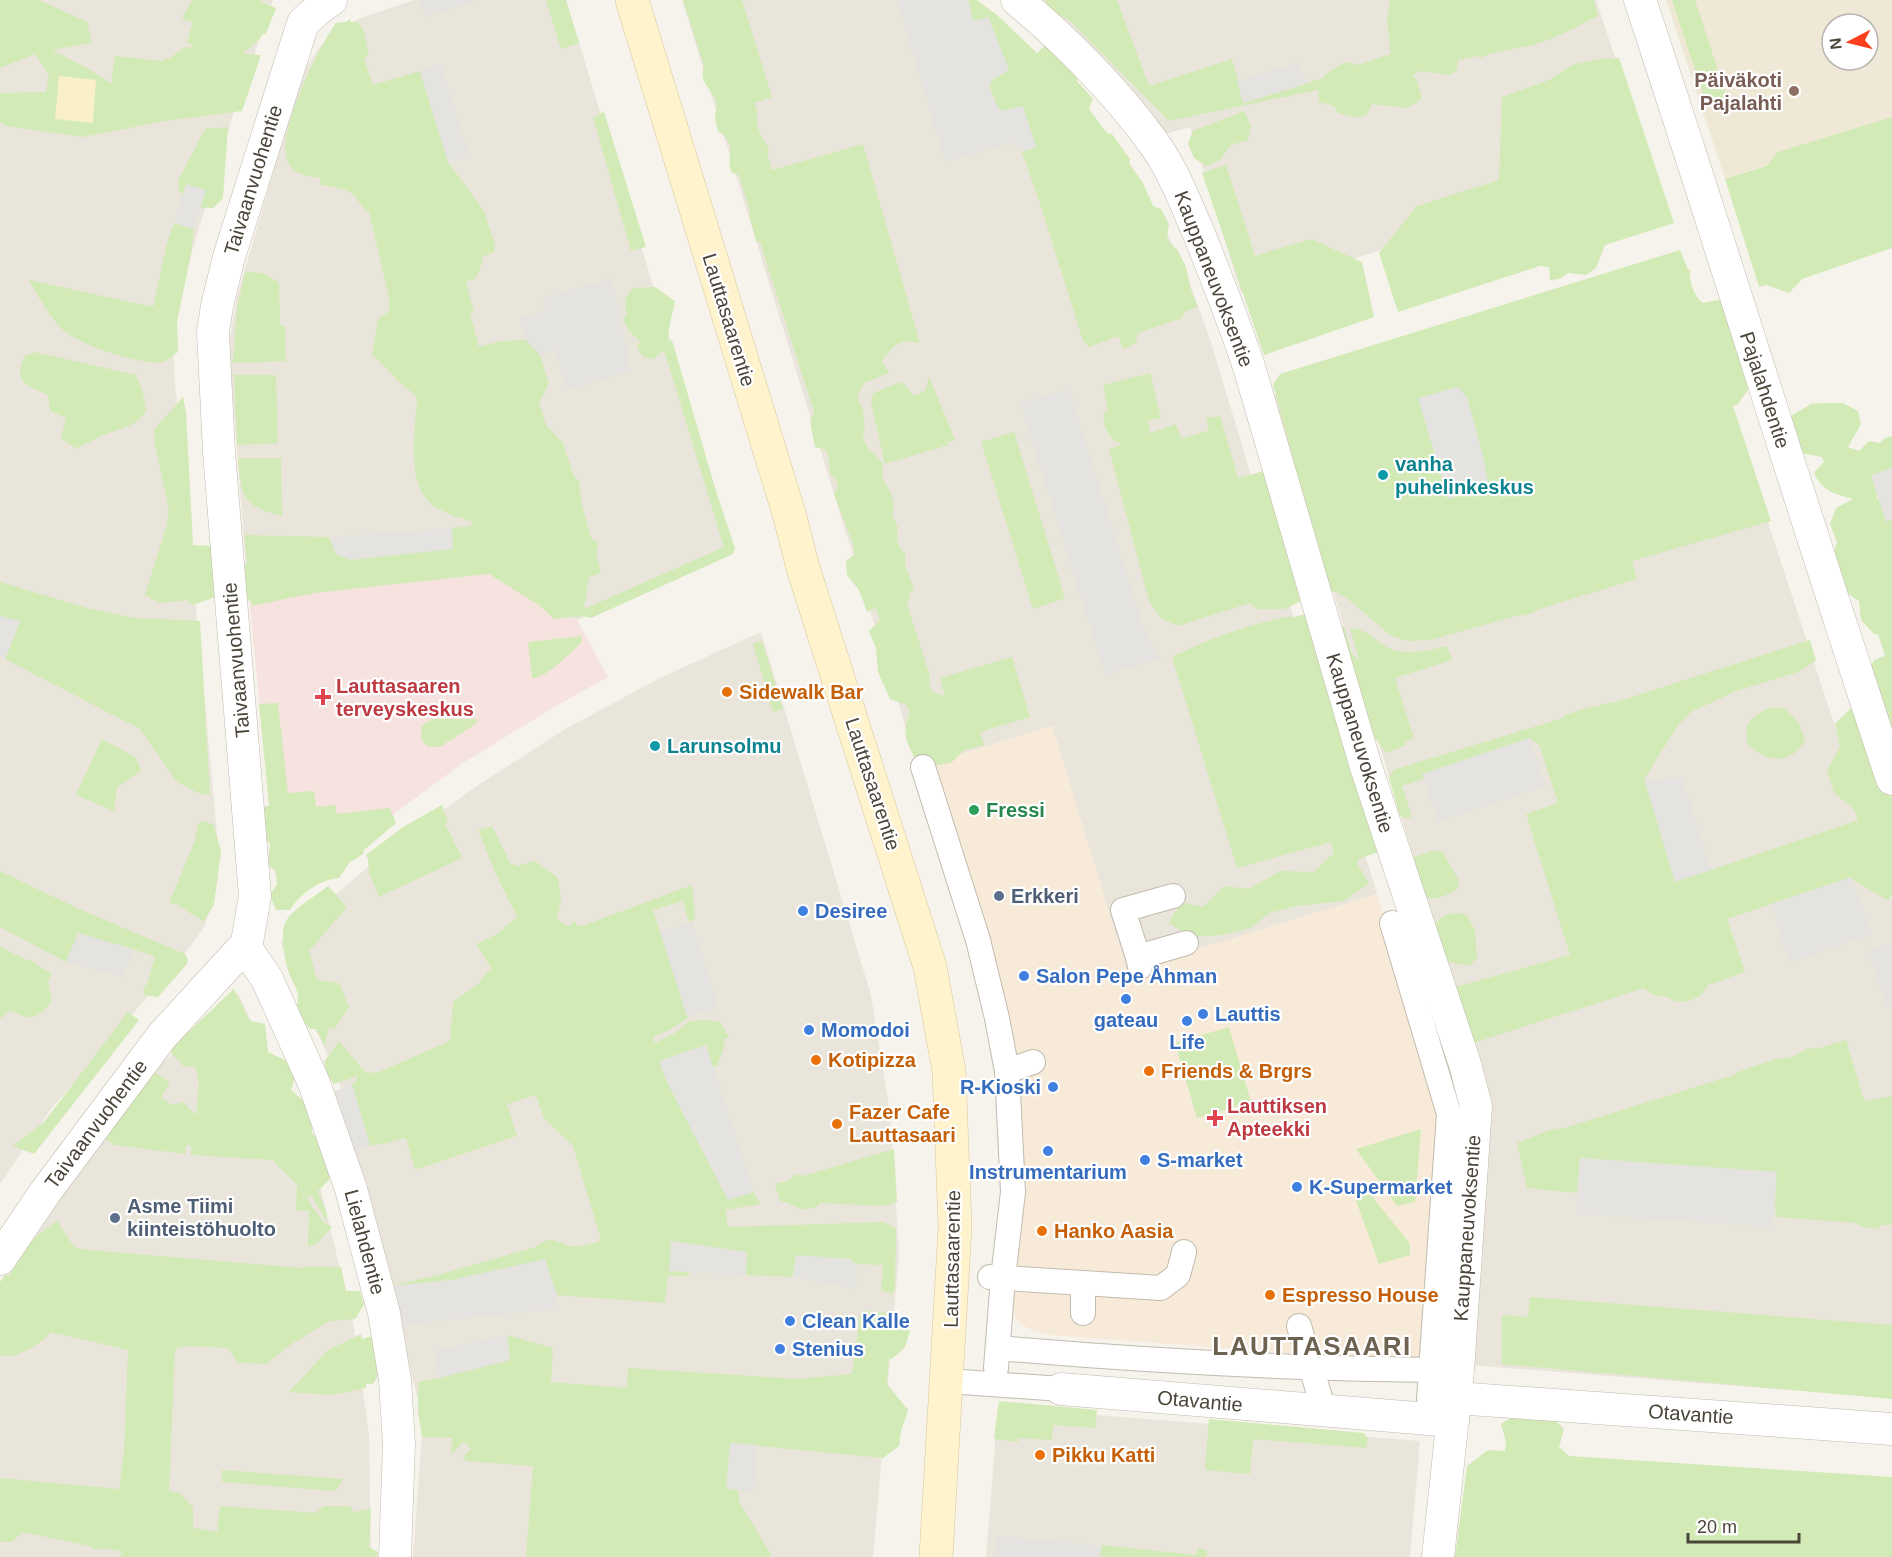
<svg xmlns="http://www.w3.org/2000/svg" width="1892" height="1557" font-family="Arial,sans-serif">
<rect width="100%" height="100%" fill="#f6f3ec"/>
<g fill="#eae5da">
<path d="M 0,0 L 273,0 L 231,121 L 183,282 L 173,337 L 174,372 L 218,845 L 218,878 L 212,904 L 203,929 L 185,953 L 51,1109 L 0,1184 Z"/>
<path d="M 414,0 L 566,0 L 733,547 L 577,620 L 545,561 L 246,568 L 229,343 L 237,297 L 298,88 L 308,65 L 321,45 L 358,19 Z"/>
<path d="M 682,0 L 974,0 L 1150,201 L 1181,260 L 1210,339 L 1377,894 L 1127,971 L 1052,726 L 918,767 Z"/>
<path d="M 1043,0 L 1596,0 L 1664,205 L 1479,220 L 1241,293 L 1190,127 L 1162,135 L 1103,58 Z"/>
<path d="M 1684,267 L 1892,900 L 1892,1398 L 1470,1365 L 1490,1111 L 1274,395 Z"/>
<path d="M 761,632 L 871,995 L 890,1112 L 899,1253 L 873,1557 L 413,1557 L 423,1419 L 354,1150 L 363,1147 L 330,1060 L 288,971 L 281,941 L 392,846 L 480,784 L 567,728 L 660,678 Z"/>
<path d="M 238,993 L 276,1074 L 320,1187 L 352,1317 L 369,1434 L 371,1557 L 0,1557 L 0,1296 L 32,1239 L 91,1149 L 159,1066 Z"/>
<path d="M 998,1407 L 1420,1441 L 1410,1557 L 986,1557 Z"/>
</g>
<path fill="#f7ead8" d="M 1052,726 L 1127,971 L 1377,894 L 1445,1117 L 1425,1363 L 1049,1335 L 1033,1331 L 1020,1323 L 1011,1311 L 999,1089 L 987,1013 L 918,767 Z"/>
<path fill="#efe8d6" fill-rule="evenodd" d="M 1666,0 L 1892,0 L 1892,122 L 1725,179 ZM 1832,24 L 1868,24 L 1868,60 L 1832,60 Z"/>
<path fill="#f6e3e0" d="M 545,561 L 608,677 L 556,706 L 463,763 L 376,827 L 280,909 L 246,568 Z"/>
<g fill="#d2eab5">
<path d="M 0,0 L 39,0 L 87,22 L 92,43 L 52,50 L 91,70 L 111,84 L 115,56 L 161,61 L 170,58 L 185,47 L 195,48 L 187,42 L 193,22 L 182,19 L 192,0 L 261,0 L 263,3 L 276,8 L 266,34 L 262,34 L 260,39 L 242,54 L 261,55 L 242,111 L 165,121 L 83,137 L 6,126 L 0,122 L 0,93 L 46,92 L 49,75 L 35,54 L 0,68 Z"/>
<path d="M 546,0 L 566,0 L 579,43 L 561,49 Z"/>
<path d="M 683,0 L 742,0 L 772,97 L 754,103 C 759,110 756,114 757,122 C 758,132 764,141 769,149 L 768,157 L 772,170 L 863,144 L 920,343 C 897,339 895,344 882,361 L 889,373 L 864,383 L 857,397 L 863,410 L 865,425 L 863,437 L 867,447 L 883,463 L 882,478 L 890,491 L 894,505 L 892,515 L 898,528 C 896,538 897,546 905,553 L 905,564 L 914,590 L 910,591 L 910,598 L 907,604 L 930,676 L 929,683 L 932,692 L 945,696 L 940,678 L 1012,657 L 1030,717 L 980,732 L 984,745 L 963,751 L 951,763 L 930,766 L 917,762 C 911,751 903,738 906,724 C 909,714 911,716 907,705 L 890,699 L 878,672 L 876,648 L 869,631 L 880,620 L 876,608 L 867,612 L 859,590 L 847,575 L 846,561 L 854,555 L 854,547 L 834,494 L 838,487 L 835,477 L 830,475 L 829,460 L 826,450 L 815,447 L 810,421 L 814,412 L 760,242 L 756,241 L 749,214 L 750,211 L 739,175 L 732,173 C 724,156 740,145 718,131 C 717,126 715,121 715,116 C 715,113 717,110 717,107 C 717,90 697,86 704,66 Z"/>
<path d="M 968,0 L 977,0 L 997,15 L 1037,53 L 1048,43 L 1079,70 L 1077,81 L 1093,99 L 1089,109 L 1107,133 L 1112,134 L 1130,159 L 1129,163 L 1143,183 L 1153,206 L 1161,209 L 1169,224 L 1167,237 L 1171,245 L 1177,249 L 1186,267 L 1191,290 L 1198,307 L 1184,312 L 1182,318 L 1138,333 L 1136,342 L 1129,347 L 1122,348 L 1119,336 L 1089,347 L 1083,341 L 1042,210 L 1022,152 L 1036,147 L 1023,107 L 1003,111 L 997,106 L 988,85 L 993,79 L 1009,70 L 988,17 L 973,22 Z"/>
<path d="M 1045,0 L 1117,0 L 1149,86 L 1232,59 L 1244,103 L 1323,78 L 1327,73 L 1345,62 L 1358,65 L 1391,54 L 1387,22 L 1390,0 L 1594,0 L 1598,16 C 1579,25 1559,37 1539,43 C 1523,49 1493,50 1481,58 L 1478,56 L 1458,60 L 1457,69 L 1451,75 L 1418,71 L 1413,76 L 1417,81 L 1422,99 L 1407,108 L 1372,104 L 1366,116 L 1353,117 L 1338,113 L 1334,106 L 1319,102 L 1318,90 L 1169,121 L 1069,20 C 1059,16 1050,10 1045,0 Z"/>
<path d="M 1672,0 L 1695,0 L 1729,104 L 1708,104 L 1703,94 Z"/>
<path d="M 350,19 L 351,22 L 357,22 L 363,29 L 369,55 L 364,59 L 373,85 L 420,71 L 448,162 L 484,211 L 495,245 L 494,252 L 481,257 L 483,261 L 476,278 L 466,282 L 474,313 L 470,314 L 479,347 L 501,341 L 526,340 L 540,355 L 549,384 L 539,402 L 546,425 L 563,443 L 574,477 L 579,480 L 582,505 L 591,538 L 599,543 L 596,553 L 601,573 L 589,577 L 584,609 L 724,547 L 664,350 L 653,359 L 643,357 L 637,347 L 640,341 L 629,331 L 623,319 L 627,315 C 624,303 624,298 633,288 L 655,287 L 675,301 C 673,314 667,329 669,341 L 672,340 L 715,488 L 735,548 L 733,554 L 591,618 L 582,616 L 555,619 L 537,604 L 489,574 L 314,593 L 252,606 L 251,601 L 238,594 L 242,568 L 247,563 L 244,535 L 329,537 L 336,554 L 452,542 L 452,528 L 473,526 L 471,521 C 456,517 440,512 429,502 C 406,480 416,426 417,397 L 399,382 L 372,354 L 378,319 L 389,311 L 389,297 L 369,212 C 357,205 361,201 354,195 C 345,188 332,187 321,185 L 320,178 C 308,176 294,175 288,162 C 275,134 319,47 336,23 L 346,22 Z"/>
<path d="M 1619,58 L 1674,223 L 1605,245 L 1596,268 L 1586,275 L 1568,273 L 1559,279 L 1550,280 L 1549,267 L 1540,266 L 1398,312 L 1379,253 L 1417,206 L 1499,180 L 1502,97 L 1549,80 L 1572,65 L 1599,59 Z"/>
<path d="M 1244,111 L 1251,126 L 1248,140 L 1231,145 L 1220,160 L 1206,166 L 1194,158 L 1188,144 L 1193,131 Z"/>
<path d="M 604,112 L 646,247 L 631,251 L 593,117 Z"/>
<path d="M 1892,117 L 1892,248 L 1802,279 L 1789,293 L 1766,285 L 1759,287 L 1725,179 L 1766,166 L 1778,152 Z"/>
<path d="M 228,127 L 223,198 L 213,208 L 194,207 L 179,191 L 178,181 L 205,129 Z"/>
<path d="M 1226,165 L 1255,256 L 1311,239 L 1362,262 L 1374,317 L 1264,355 L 1202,173 Z"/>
<path d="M 174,223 L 194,229 L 191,254 L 177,322 L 178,352 C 173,355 168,361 162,362 C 142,366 77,344 63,330 C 49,316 38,297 29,280 L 153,307 L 167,243 Z"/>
<path d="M 1680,250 L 1688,269 L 1690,270 C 1689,281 1694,297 1703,303 L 1723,299 L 1754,382 L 1737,405 L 1733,406 L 1771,521 L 1632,561 L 1637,579 L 1536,610 L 1535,612 L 1521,616 L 1520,615 L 1430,640 L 1407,641 L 1390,635 L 1349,600 L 1336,592 L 1325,590 L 1284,609 L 1257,609 L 1250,603 L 1178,626 L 1162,619 L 1149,601 L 1109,449 L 1122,444 C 1108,439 1105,429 1103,415 L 1108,410 L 1103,385 L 1150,373 L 1161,418 L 1147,421 L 1150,429 L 1148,434 L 1176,424 L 1181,439 L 1209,430 L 1206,418 L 1220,416 L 1238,478 L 1264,471 L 1305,504 L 1273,384 L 1280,374 Z"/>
<path d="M 245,272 L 263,273 L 279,283 L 280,325 L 285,326 L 286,361 L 233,363 L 237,308 Z"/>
<path d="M 35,352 L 136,375 L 143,393 L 146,411 C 132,429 128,425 109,433 C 98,437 87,443 77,449 L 61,438 L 66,418 L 50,411 L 48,395 C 27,386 12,382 25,356 Z"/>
<path d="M 234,375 L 276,375 L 278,443 L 237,445 Z"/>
<path d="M 929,376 L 955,440 L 947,442 L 948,445 L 885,464 L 871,403 L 873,393 L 902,382 L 914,396 L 926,390 Z"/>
<path d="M 183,397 L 186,412 L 193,545 L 215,546 L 216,597 L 192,605 L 187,600 L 161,603 L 145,595 L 167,524 L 169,510 L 154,440 L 154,430 Z"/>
<path d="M 1828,403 L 1843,403 L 1858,411 L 1861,424 L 1848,447 L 1859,451 L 1869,441 L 1880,443 L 1885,438 L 1892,436 L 1892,477 L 1881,487 L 1876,498 L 1890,502 L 1892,508 L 1892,896 L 1887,900 L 1850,878 L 1727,919 L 1745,972 L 1708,985 C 1703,997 1688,1004 1675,1001 C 1672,1000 1669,997 1666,997 C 1657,995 1651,996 1644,988 L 1470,1044 L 1452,988 L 1570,955 L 1526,814 L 1558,803 L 1539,744 L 1530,738 L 1422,774 L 1424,779 L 1402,786 L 1412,817 L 1406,818 L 1400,816 L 1389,778 L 1393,770 L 1563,718 L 1565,715 L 1587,708 L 1619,701 L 1810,640 L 1816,660 L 1798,672 L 1736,691 L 1691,712 L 1679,724 L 1644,779 L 1693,876 L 1858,820 L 1854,809 L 1834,793 L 1827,770 L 1840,747 L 1835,724 L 1852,707 L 1874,660 L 1885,656 L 1878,634 L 1874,634 L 1861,620 L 1859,601 C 1843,592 1837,581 1830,564 L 1837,542 L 1830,524 L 1836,508 L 1853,499 C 1835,494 1821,491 1814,472 L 1824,462 L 1822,457 L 1801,453 L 1791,416 L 1811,404 Z"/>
<path d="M 1014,432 L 1065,598 L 1033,609 L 981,442 Z"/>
<path d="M 238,458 L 281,458 L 282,516 C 242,506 241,497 238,458 Z"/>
<path d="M 0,582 L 87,608 L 135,618 L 200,621 L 210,795 L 198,793 L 177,782 L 140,729 L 5,659 L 20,622 L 0,616 Z"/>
<path d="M 1305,614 L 1344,627 L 1352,654 L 1359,660 L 1350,628 C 1367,628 1376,643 1391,649 C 1409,656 1429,650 1447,646 L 1452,660 L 1395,678 L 1414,738 L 1405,742 L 1406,745 L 1386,753 L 1372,734 L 1378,852 L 1358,859 L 1358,865 L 1369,883 L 1344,901 L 1296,906 L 1270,913 L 1250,928 L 1224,935 L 1191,937 L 1169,923 L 1181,902 L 1203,907 L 1224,886 L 1249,889 L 1281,871 L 1313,872 L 1334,853 L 1331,842 L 1237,868 L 1172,657 C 1210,638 1250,624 1291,616 L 1292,618 Z"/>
<path d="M 581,636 L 582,642 C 571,652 547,678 532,678 L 528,642 Z"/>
<path d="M 762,641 L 783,709 L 773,712 L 753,644 Z"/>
<path d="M 278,703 L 288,793 L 314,791 L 316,807 L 335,805 L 336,814 L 390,808 L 396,823 L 364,850 L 363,854 L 349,863 L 339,878 C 319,880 301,893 290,910 L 276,910 L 270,895 L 277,884 L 275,870 L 268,866 L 270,844 L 256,829 L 260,810 L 269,805 L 259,704 Z"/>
<path d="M 1768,708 L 1785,708 L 1799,724 L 1805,740 C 1797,756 1780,764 1763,755 C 1757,753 1751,747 1747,743 L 1747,725 L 1755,716 Z"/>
<path d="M 431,719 L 476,719 L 477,723 L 440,747 L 428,747 L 422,740 L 421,727 Z"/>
<path d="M 102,739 L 135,757 L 142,770 L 117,787 L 114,811 L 76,795 Z"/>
<path d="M 442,805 L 448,822 L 445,824 L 462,858 L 379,897 L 369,873 L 368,859 L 366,855 L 403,827 Z"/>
<path d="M 200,821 L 213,824 L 221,851 L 214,904 L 204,922 L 176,904 L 169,903 L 194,843 L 198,824 Z"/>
<path d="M 492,826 L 510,863 L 518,866 L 535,861 L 558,878 L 561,902 L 557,918 L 565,925 L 570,926 L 574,920 L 578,926 L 585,925 L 692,885 L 695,916 L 692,922 L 688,920 L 683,901 L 653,910 L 688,1018 L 671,1029 L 653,1037 L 655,1043 L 675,1033 L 690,1021 L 709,1020 L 720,1022 L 729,1037 L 724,1039 L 725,1044 L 717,1066 L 693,1072 L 659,1061 L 667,1082 L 728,1200 L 754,1192 L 760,1204 L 725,1210 L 728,1227 L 884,1222 L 896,1229 L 895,1290 L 892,1294 L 881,1290 L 883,1265 L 857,1264 L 849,1259 L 796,1256 L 793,1277 L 746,1275 L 746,1263 L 696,1259 L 688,1276 L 668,1276 L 665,1303 L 557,1295 L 555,1290 L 452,1280 L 391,1286 L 438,1275 L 535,1247 C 550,1237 551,1239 567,1245 C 577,1249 592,1244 601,1240 L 573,1146 L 544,1118 L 536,1095 L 507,1104 L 517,1136 L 415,1170 L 406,1138 L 390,1142 L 389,1144 L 388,1143 L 370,1146 L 352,1084 L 356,1082 L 358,1076 L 334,1084 L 327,1074 L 324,1062 L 339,1041 L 366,1073 L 379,1072 L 450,1041 L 453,1002 L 478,984 L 491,968 L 476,944 L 497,934 L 517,917 L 494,870 L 478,830 Z"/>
<path d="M 1433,851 L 1443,852 L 1459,881 L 1457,890 L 1439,898 L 1429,898 L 1422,892 L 1411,868 L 1414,857 Z"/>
<path d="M 0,871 L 79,909 L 185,954 L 188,960 L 187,964 L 158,997 L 145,995 L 143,988 L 147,984 L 155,956 L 79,933 L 66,962 L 0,927 Z"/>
<path d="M 328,886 L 347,907 L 309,951 L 317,980 L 339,983 L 349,1007 L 335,1028 L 328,1029 L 325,1046 L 316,1029 L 310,1029 L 296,1013 C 300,990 298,994 289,973 C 285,962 280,934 285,923 C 291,910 317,895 328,886 Z"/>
<path d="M 1457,913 L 1467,915 L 1475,930 L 1477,958 L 1470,965 C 1457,965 1442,962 1437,948 C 1434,942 1435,931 1435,924 L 1445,915 Z"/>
<path d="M 0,947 L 27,960 L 33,961 L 38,966 L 52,973 L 48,981 L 52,1001 C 36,1020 31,1021 10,1010 L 2,1018 L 0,1017 Z"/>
<path d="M 234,989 L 250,1021 L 265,1024 L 268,1052 L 291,1063 L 296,1074 L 291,1090 L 311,1107 L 312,1133 L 334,1160 L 329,1180 L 318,1191 L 327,1214 L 326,1221 L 312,1196 L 306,1198 C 300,1182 283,1174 273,1160 L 191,1155 L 191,1145 L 186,1146 L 185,1154 L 114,1145 L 101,1136 L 151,1070 L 170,1082 L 161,1098 L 173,1105 L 183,1102 L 196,1115 L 199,1084 L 195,1066 L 184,1067 L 169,1050 Z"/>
<path d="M 128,1012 L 139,1020 L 34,1154 L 13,1146 L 44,1122 Z"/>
<path d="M 1229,1027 L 1251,1102 L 1197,1118 L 1175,1043 Z"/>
<path d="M 1846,1040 L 1863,1097 L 1867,1101 L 1892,1096 L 1892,1225 L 1881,1225 L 1877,1229 L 1859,1226 L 1857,1223 L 1778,1217 L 1775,1210 L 1776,1172 L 1580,1158 L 1577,1193 L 1527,1188 L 1517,1143 L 1555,1128 L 1558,1130 L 1737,1074 L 1738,1072 L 1779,1058 C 1789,1061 1800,1053 1808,1048 L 1816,1049 Z"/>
<path d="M 1421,1129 L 1415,1202 L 1397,1206 L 1356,1149 Z"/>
<path d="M 894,1149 L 897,1202 L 883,1206 L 820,1203 L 816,1208 L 801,1209 L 786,1202 L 780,1201 L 775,1184 L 790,1180 L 796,1174 L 803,1176 Z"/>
<path d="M 297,1185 L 323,1222 L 332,1227 L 316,1244 L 308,1247 L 309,1211 L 296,1210 Z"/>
<path d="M 1367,1190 L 1410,1244 L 1410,1255 L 1379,1264 L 1354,1195 Z"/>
<path d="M 57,1221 L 74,1247 L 89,1250 L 301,1268 C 314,1265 327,1268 341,1267 L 346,1291 L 360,1291 L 364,1305 L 355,1319 L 329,1321 L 287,1347 L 267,1364 L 238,1363 L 228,1348 L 187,1346 L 175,1349 L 169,1491 L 180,1493 L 193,1508 L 193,1528 L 217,1532 L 220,1506 L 315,1513 L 324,1506 L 350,1506 L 353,1512 L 371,1509 L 369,1547 L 378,1552 L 377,1557 L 119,1557 L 122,1553 L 121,1551 L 103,1548 L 95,1550 L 90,1546 L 22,1532 L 12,1542 L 0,1542 L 0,1478 L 119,1489 L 124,1452 L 128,1350 L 51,1332 C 45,1341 21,1355 10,1356 C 6,1357 3,1355 0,1355 L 0,1282 L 5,1275 L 9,1275 L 31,1237 L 36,1238 L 40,1233 Z"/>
<path d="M 1530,1297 L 1892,1325 L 1892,1399 L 1502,1364 L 1502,1315 L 1528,1317 Z"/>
<path d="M 866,1311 L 890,1313 L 890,1316 L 895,1316 L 910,1331 L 905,1347 L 892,1359 L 889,1358 L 887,1384 L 908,1410 L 901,1431 L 899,1446 L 883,1458 L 730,1443 L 740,1504 L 771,1554 L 770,1557 L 526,1557 L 533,1466 L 466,1461 L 463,1456 L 471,1449 L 464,1441 L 451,1454 L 452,1438 L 422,1437 L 418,1412 L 418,1382 L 439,1378 L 510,1360 L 507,1335 L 553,1348 L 551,1382 L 627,1388 L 628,1368 L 797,1379 L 852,1374 L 860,1314 Z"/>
<path d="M 361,1334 L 362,1339 L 372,1336 C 380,1356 387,1364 373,1384 L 366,1384 L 366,1388 L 332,1395 L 289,1392 L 328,1350 Z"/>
<path d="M 999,1401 L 1097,1410 L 1095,1428 L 1053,1425 L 1052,1440 L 1018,1438 L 1018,1442 L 994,1439 Z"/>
<path d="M 1535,1417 L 1554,1419 L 1564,1429 L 1559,1447 L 1569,1456 L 1892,1477 L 1892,1557 L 1455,1557 L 1467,1466 L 1488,1450 L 1505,1451 L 1506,1442 L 1501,1424 L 1511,1418 Z"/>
<path d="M 1209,1419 L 1364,1433 L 1368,1439 L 1366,1448 L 1253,1439 L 1250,1474 L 1205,1470 Z"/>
<path d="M 222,1470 L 343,1479 L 336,1491 L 222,1482 Z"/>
<path d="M 1101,1545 L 1196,1555 L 1198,1548 L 1207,1550 L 1207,1557 L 1100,1557 Z"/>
</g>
<path fill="#f9efc9" d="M 59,76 L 96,80 L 93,123 L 55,119 Z"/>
<g fill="#e5e3e0">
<path d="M 420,0 L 480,0 L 425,17 Z"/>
<path d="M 897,0 L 968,0 L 973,21 L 988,17 L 1009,70 L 993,79 L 989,85 L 997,106 L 1003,111 L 1023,106 L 1036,147 L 1022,152 L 1013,142 L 945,162 Z"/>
<path d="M 1300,62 L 1306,84 L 1243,103 L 1237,81 Z"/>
<path d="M 441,64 L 469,156 L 448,162 L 420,71 Z"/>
<path d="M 186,184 L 206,190 L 194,229 L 174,223 Z"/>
<path d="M 612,278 L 631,371 L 567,390 L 555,351 L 540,355 L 526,340 L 520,318 L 546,310 L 543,298 Z"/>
<path d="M 1458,387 L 1467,397 L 1483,456 L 1489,487 L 1448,499 L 1418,398 Z"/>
<path d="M 1069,389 L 1145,633 L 1161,658 L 1105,675 L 1020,403 Z"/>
<path d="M 1892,468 L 1892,520 L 1886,522 L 1871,475 Z"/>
<path d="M 452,528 L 453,549 L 351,560 L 336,554 L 329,537 Z"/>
<path d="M 0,616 L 20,621 L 5,659 L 0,657 Z"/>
<path d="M 1530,738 L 1545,786 L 1438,822 L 1422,774 Z"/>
<path d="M 1682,778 L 1711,870 L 1675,882 L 1644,779 Z"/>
<path d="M 1852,877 L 1872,934 L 1789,963 L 1771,904 Z"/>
<path d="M 692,922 L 718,1007 L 687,1017 L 660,932 Z"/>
<path d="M 78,933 L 133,949 L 124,977 L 66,962 Z"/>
<path d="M 1892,943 L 1892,1005 L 1886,1006 L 1869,951 Z"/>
<path d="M 706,1045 L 754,1192 L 728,1200 L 667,1082 L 659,1061 Z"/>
<path d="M 352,1084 L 370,1146 L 349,1152 L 319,1098 Z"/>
<path d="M 1580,1158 L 1777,1172 L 1773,1227 L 1576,1214 Z"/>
<path d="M 671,1241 L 747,1252 L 746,1275 L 669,1271 Z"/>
<path d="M 796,1255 L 849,1259 L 857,1264 L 856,1289 L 793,1277 Z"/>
<path d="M 545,1259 L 557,1295 L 555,1309 L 399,1325 L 391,1286 L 452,1280 Z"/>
<path d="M 507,1335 L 510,1360 L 439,1378 L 435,1350 Z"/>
<path d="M 730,1443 L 758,1445 L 753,1491 L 726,1489 Z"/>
<path d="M 997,1536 L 1101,1545 L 1100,1557 L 995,1557 Z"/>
</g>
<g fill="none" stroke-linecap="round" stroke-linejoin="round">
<g stroke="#c2bbae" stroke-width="26">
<g id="pedestrian">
<path d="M 923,767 L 978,940 L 997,1018 L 1007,1071 L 1013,1192 L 1003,1278 L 996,1368"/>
<path d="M 1392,923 L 1449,1114 L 1429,1399"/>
<path d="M 1138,957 L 1123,910 L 1173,896"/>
<path d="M 1140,967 L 1138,957 L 1186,943"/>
<path d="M 1007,1071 L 1033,1062"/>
<path d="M 990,1277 L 1161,1288 L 1178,1275 L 1184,1252"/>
<path d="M 1083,1313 L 1083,1283"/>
<path d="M 1299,1326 L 1324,1411"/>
<path d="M 998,1348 C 1147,1361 1298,1369 1448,1370"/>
<path d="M 948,1381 L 1061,1389"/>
</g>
</g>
<g stroke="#c2bbae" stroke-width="33">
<g id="minor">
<path d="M 1017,0 C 1064,39 1116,91 1152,141 C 1173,169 1185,202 1199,234 C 1217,279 1235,324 1250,370 L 1366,767 L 1465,1064 L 1476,1106 L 1458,1370 L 1438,1557"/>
<path d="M 1640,0 C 1726,259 1805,520 1892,779"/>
<path d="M 246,948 L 255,896 L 219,452 L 213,332 L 217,306 L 229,257 L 303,23 L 317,10 L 331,0"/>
<path d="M 246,948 L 267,979 L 314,1083 L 351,1189 L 384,1313 L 395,1380 L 399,1444 L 395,1557"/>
<path d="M 0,1259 L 46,1191 L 162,1036 L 239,952 L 246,948"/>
<path d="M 1061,1389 L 1453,1421"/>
<path d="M 1455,1398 L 1892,1429"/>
</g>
</g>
<g stroke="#d6c79b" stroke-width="34">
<path id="secondary" d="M 632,0 L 790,517 L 803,568 L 930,967 L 949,1071 L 955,1227 L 936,1557"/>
</g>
<use href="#pedestrian" stroke="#fff" stroke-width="24"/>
<use href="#minor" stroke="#fff" stroke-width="32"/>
<use href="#secondary" stroke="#fff3cd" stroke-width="33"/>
</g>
<circle fill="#8d6e63" stroke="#fff" stroke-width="2" cx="1794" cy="91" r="6"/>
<g fill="#0f9aa8" stroke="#fff" stroke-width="2">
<circle cx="1383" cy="475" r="6"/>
<circle cx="655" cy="746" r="6"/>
</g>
<g fill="#e8710a" stroke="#fff" stroke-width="2">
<circle cx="727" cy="692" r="6"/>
<circle cx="816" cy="1060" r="6"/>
<circle cx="1149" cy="1071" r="6"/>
<circle cx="837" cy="1124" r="6"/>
<circle cx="1042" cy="1231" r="6"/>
<circle cx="1270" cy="1295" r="6"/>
<circle cx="1040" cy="1455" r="6"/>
</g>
<g fill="#e0444e" stroke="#fff" stroke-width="2">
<path d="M320 688h6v6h6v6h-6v6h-6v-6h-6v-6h6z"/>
<path d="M1212 1109h6v6h6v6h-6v6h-6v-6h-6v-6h6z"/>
</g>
<circle fill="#2e9e5b" stroke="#fff" stroke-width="2" cx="974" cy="810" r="6"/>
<g fill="#5c6f8a" stroke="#fff" stroke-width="2">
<circle cx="999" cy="896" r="6"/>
<circle cx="115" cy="1218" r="6"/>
</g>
<g fill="#3f7fe0" stroke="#fff" stroke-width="2">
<circle cx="803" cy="911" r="6"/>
<circle cx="1024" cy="976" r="6"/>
<circle cx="1126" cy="999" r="6"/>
<circle cx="1203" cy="1014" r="6"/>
<circle cx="1187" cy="1021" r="6"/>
<circle cx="809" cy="1030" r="6"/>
<circle cx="1053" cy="1087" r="6"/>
<circle cx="1048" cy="1151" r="6"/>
<circle cx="1145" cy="1160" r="6"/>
<circle cx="1297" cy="1187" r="6"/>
<circle cx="790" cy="1321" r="6"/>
<circle cx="780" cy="1349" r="6"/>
</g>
<g text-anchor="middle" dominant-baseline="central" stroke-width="4.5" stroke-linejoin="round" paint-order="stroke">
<g font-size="20" font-weight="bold" fill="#785e54" stroke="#fff" text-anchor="end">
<text x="1782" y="80">Päiväkoti<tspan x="1782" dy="23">Pajalahti</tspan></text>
</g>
<g font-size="20" fill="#4b4439" stroke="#fff">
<text transform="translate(253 180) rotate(-73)">Taivaanvuohentie</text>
<text transform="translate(1214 279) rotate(69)">Kauppaneuvoksentie</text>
<text transform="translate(729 320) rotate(73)">Lauttasaarentie</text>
<text transform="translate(1765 390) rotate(72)">Pajalahdentie</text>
<text transform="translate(236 660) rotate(-95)">Taivaanvuohentie</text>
<text transform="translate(1360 743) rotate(73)">Kauppaneuvoksentie</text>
<text transform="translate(873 784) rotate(72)">Lauttasaarentie</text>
<text transform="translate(96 1124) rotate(-53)">Taivaanvuohentie</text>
<text transform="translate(1467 1228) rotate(-86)">Kauppaneuvoksentie</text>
<text transform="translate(365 1242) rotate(75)">Lielahdentie</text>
<text transform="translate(952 1259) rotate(-89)">Lauttasaarentie</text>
<text transform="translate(1200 1401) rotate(5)">Otavantie</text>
<text transform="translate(1691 1414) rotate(4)">Otavantie</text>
</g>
<g font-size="20" font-weight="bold" fill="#0d838f" stroke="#fff" text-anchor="start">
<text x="1395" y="464">vanha<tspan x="1395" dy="23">puhelinkeskus</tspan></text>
<text x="667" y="746">Larunsolmu</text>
</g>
<g font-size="20" font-weight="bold" fill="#be3a42" stroke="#fff" text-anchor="start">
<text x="336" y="686">Lauttasaaren<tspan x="336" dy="23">terveyskeskus</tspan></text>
<text x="1227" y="1106">Lauttiksen<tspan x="1227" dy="23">Apteekki</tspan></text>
</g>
<g font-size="20" font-weight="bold" fill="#c56008" stroke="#fff" text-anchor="start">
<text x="739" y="692">Sidewalk Bar</text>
<text x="828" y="1060">Kotipizza</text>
<text x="1161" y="1071">Friends &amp; Brgrs</text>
<text x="849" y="1112">Fazer Cafe<tspan x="849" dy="23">Lauttasaari</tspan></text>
<text x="1054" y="1231">Hanko Aasia</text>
<text x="1282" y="1295">Espresso House</text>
<text x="1052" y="1455">Pikku Katti</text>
</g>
<g font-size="20" font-weight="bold" fill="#27864d" stroke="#fff" text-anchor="start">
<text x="986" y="810">Fressi</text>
</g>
<g font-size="20" font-weight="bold" fill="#4e5e75" stroke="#fff" text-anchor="start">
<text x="1011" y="896">Erkkeri</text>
<text x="127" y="1206">Asme Tiimi<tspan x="127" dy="23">kiinteistöhuolto</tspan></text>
</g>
<g font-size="20" font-weight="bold" fill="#366cbe" stroke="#fff" text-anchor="start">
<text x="815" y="911">Desiree</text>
<text x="1036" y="976">Salon Pepe Åhman</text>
<text x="1215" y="1014">Lauttis</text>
<text x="1126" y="1020" text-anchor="middle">gateau</text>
<text x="821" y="1030">Momodoi</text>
<text x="1187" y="1042" text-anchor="middle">Life</text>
<text x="1041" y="1087" text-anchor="end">R-Kioski</text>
<text x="1157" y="1160">S-market</text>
<text x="1048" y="1172" text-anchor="middle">Instrumentarium</text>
<text x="1309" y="1187">K-Supermarket</text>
<text x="802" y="1321">Clean Kalle</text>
<text x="792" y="1349">Stenius</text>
</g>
<g font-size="26" font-weight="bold" letter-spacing="1.5" fill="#6e6250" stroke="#fff">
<text x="1312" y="1346">LAUTTASAARI</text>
</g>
</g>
<g transform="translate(1850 42) rotate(263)"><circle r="28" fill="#ffffff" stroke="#b7b4b0" stroke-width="1.5"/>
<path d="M0-4.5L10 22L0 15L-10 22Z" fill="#fc3f1d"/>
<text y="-9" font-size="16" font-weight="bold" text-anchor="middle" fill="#4b4439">N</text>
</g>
<path d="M1688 1533v9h111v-9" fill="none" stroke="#4b4439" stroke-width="3"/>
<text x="1697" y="1533" font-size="18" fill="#4b4439" stroke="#ffffff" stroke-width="4.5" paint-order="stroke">20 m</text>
</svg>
